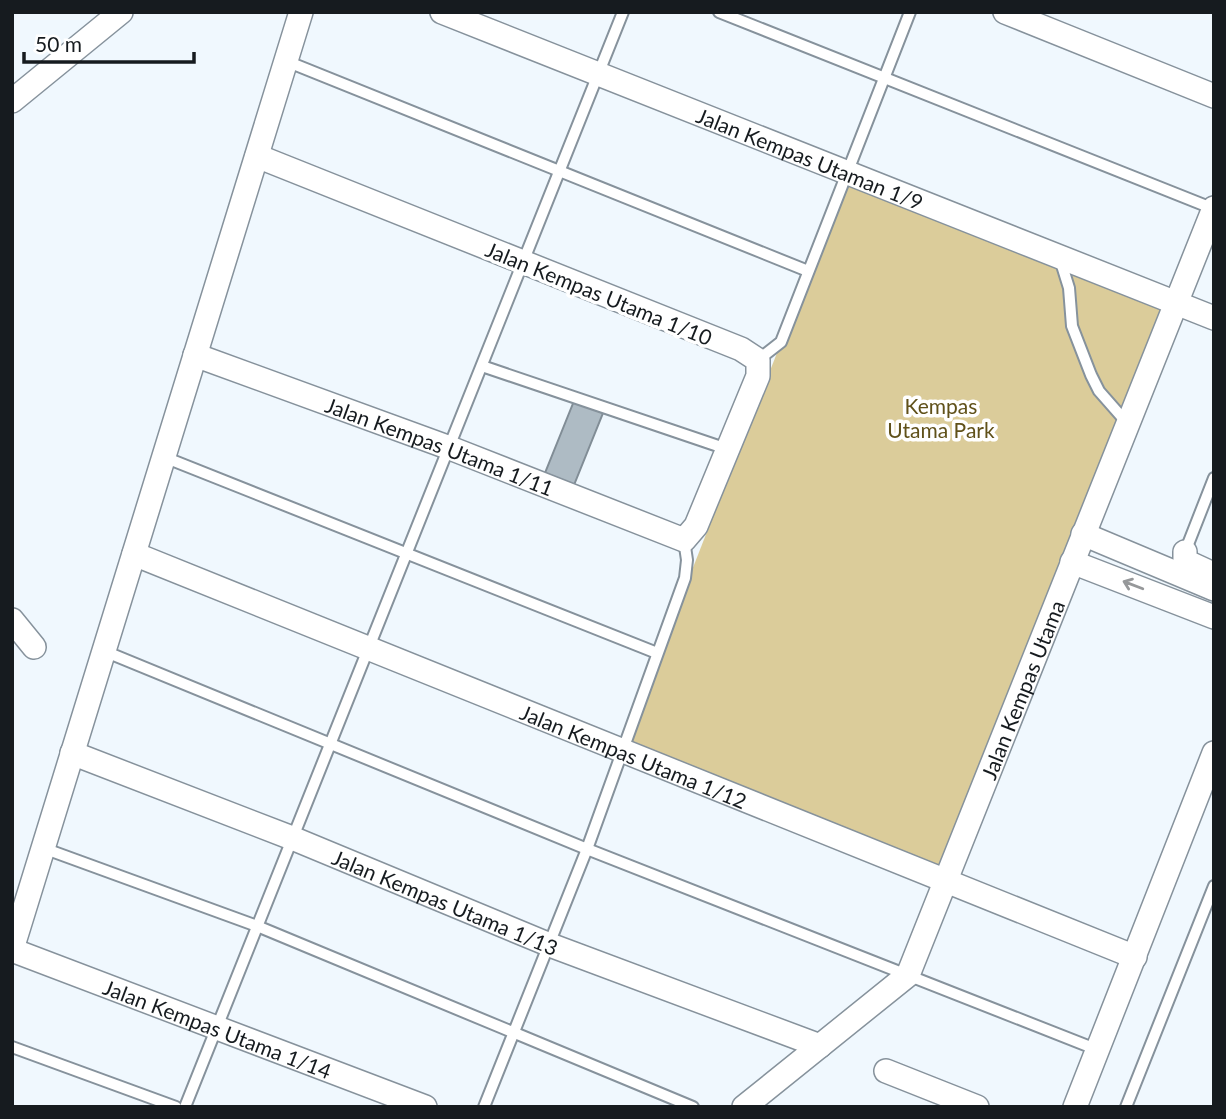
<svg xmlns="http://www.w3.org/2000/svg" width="1226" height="1119" font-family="Lato,sans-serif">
<rect width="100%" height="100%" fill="#f0f8fe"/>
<path fill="#dbcc9a" d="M 847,174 L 1176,304 L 945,882 L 622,749 Z"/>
<path fill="#aebbc4" stroke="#818d96" stroke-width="2" d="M 574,401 L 603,413 L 574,485 L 545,473 Z"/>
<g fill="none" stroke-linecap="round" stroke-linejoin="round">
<g stroke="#86929c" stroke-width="14">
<g id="service">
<path d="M 719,12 L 1214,209"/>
<path d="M 286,61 L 808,271"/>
<path d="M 1060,259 L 1069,288 L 1072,326 L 1091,375 L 1099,391 L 1128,424"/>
<path d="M 758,360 L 781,342 L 910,12"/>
<path d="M 482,366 L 727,449"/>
<path d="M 164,457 L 657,653"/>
<path d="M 1185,552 L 1214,478"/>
<path d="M 104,651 L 587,849 L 1098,1050"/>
<path d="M 43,848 L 257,926 L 693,1107"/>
<path d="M 12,1047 L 176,1107"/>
<path d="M 185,1107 L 623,12"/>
<path d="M 484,1107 L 587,849 L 685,578 L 687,560 L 684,540"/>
<path d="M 1126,1107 L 1214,886"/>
</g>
</g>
<g stroke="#86929c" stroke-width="26">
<g id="minor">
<path id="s1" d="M 442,12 L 1214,318"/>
<path d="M 1005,12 L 1214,96"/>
<path d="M 12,101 L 121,12"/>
<path id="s2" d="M 195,355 L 450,448 L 684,540 L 696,526 L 758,376 L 758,360 L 741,349 L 257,156"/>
<path d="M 1083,534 L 1214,589"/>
<path d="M 1185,552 L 1185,561 L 1211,573"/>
<path id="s3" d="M 134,554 C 468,687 800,825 1135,957"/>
<path d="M 1072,562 L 1214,617"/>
<path d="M 12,620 L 34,647"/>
<path id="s4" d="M 72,753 L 292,838 L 550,945 L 820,1046"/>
<path d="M 12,949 L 301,12"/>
<path id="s5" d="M 12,950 L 425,1107"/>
<path d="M 886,1071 L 977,1107"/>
<path id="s6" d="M 744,1107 L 908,975 L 1214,208"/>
<path d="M 1075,1107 L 1214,753"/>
</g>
</g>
<use href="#service" stroke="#fff" stroke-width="10"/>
<use href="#minor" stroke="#fff" stroke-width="23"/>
</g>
<defs><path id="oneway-shaft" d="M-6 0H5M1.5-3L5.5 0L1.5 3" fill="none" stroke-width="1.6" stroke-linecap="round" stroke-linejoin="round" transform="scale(1.75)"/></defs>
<use stroke="#96989a" href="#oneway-shaft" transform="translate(1133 585) rotate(-159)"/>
<g text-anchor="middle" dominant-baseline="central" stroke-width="7" stroke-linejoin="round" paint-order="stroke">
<g font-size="21" fill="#161b1f" stroke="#fff">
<text stroke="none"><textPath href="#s1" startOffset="396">Jalan Kempas Utaman 1/9</textPath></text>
<text transform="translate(599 293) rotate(22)">Jalan Kempas Utama 1/10</text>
<text stroke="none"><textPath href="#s2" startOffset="261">Jalan Kempas Utama 1/11</textPath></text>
<text stroke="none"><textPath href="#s6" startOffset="518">Jalan Kempas Utama</textPath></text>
<text stroke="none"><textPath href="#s3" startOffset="539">Jalan Kempas Utama 1/12</textPath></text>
<text stroke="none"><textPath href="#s4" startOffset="402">Jalan Kempas Utama 1/13</textPath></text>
<text stroke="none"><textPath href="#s5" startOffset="220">Jalan Kempas Utama 1/14</textPath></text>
</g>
<g font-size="21" fill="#60511a" stroke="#fff">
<text x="941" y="405">Kempas<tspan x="941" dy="24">Utama Park</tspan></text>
</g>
</g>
<rect width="1226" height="1119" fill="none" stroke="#161b1f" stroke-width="28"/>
<path d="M24 52v10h170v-10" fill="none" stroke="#161b1f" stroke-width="3.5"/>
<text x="35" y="52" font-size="21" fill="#161b1f" stroke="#ffffff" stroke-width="5" paint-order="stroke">50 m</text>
</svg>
